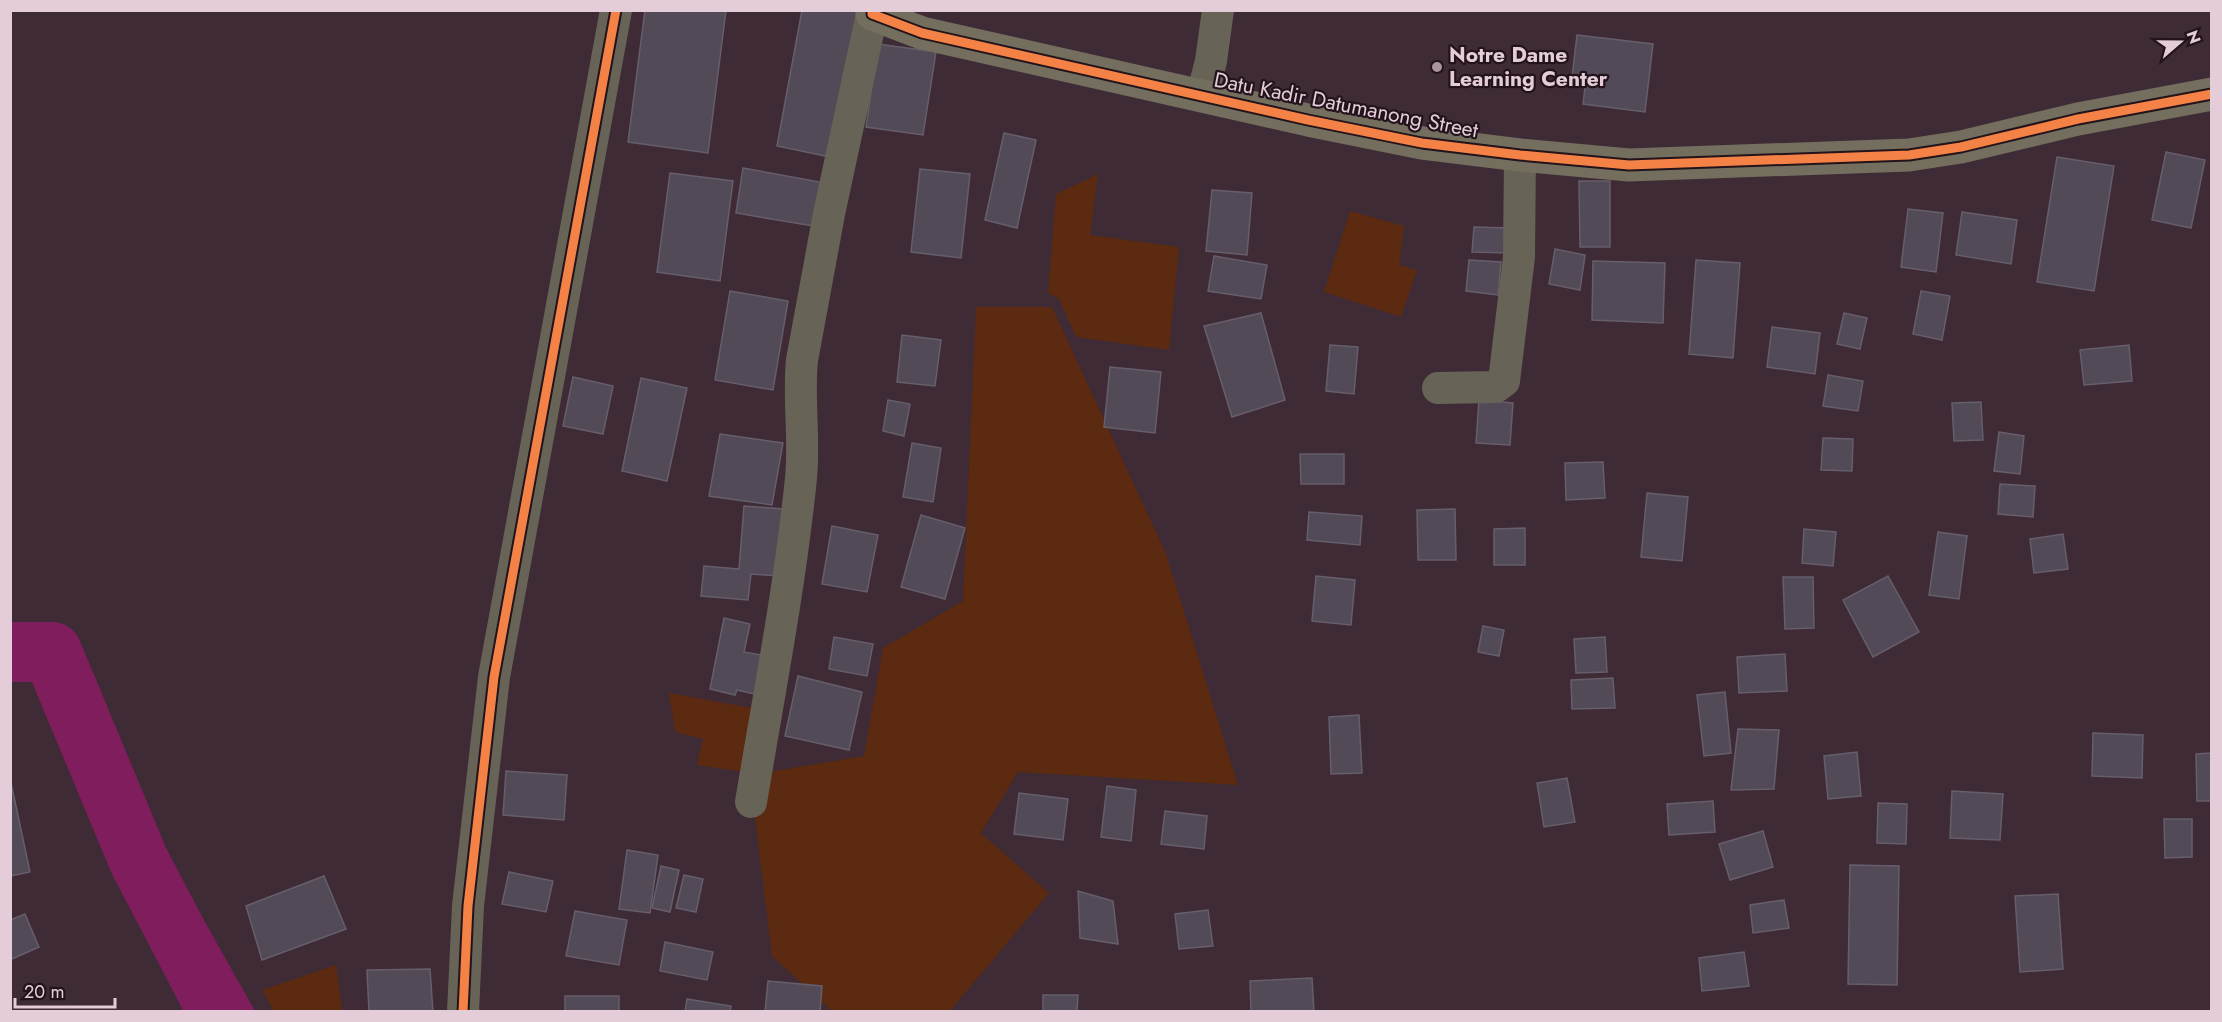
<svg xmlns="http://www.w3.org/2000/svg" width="2222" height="1022" font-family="Jost,sans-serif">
<rect width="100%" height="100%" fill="#3e2b36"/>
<g fill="#5b2a10">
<path d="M 1098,174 L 1090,235 L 1179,247 L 1169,350 L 1076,337 L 1059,299 L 1048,293 L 1056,194 Z"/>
<path d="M 1350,211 L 1404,226 L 1399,265 L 1417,270 L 1401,317 L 1324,292 Z"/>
<path d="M 976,307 L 1052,307 L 1166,554 L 1238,785 L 1018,772 L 981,833 L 1049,893 L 950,1011 L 833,1012 L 772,956 L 750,775 L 864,756 L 883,648 L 963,601 Z"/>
<path d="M 669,693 L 758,709 L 744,772 L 697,765 L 703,739 L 675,732 Z"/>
<path d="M 336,965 L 342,1011 L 274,1011 L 262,990 Z"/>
</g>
<path fill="#801d5c" d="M 165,851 L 255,1011 L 183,1011 L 115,870 Z"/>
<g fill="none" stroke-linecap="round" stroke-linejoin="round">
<path stroke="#801d5c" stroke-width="60" d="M 10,652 L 52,652 L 139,861 L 218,1012"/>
</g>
<g fill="#534a57" stroke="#675e6b" stroke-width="1.5">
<path d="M 645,10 L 726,10 L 708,153 L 628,142 Z"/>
<path d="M 802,10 L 862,10 L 835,158 L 777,146 Z"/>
<path d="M 1577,35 L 1653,44 L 1645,112 L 1583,104 L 1586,79 L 1572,77 Z"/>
<path d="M 878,44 L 936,52 L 923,135 L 866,127 Z"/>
<path d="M 1004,133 L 1036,140 L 1017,228 L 985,220 Z"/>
<path d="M 2166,152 L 2205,160 L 2191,228 L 2152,220 Z"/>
<path d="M 2057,157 L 2114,166 L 2094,291 L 2037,282 Z"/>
<path d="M 743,168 L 820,182 L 813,226 L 736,213 Z"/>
<path d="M 920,169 L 970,174 L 961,258 L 911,252 Z"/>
<path d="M 670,173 L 733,181 L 720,281 L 657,272 Z"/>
<path d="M 1579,181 L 1610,181 L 1610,247 L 1580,247 Z"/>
<path d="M 1212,190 L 1252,193 L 1247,255 L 1206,251 Z"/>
<path d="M 1908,209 L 1943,213 L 1936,272 L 1901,267 Z"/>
<path d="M 1962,212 L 2017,220 L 2011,264 L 1956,255 Z"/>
<path d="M 1474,227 L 1508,228 L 1507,253 L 1472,252 Z"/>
<path d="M 1555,249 L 1585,255 L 1580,290 L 1549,284 Z"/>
<path d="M 1214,256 L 1267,265 L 1261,299 L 1208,291 Z"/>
<path d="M 1469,260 L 1501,262 L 1498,295 L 1466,291 Z"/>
<path d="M 1696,260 L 1740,263 L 1733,358 L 1689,354 Z"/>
<path d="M 1593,261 L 1665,263 L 1663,323 L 1592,320 Z"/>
<path d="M 730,291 L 788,301 L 773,390 L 715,380 Z"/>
<path d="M 1921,291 L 1950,296 L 1942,340 L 1913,334 Z"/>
<path d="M 1261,313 L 1285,400 L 1232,417 L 1204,326 Z"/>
<path d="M 1844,313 L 1867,318 L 1860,349 L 1837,344 Z"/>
<path d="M 1772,327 L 1820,333 L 1815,374 L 1767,367 Z"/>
<path d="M 902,335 L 941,340 L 935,386 L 897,382 Z"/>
<path d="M 1330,345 L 1358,347 L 1354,394 L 1326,391 Z"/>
<path d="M 2129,345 L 2132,381 L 2084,385 L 2080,350 Z"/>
<path d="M 1110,367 L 1161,372 L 1155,433 L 1104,427 Z"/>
<path d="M 1828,375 L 1863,381 L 1858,411 L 1823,406 Z"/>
<path d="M 573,377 L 613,386 L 603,434 L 563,426 Z"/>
<path d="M 641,378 L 687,388 L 667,481 L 622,471 Z"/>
<path d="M 888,400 L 910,404 L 904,436 L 883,431 Z"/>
<path d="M 1479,400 L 1513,403 L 1510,445 L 1476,443 Z"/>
<path d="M 1981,402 L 1983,440 L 1954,441 L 1952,403 Z"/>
<path d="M 1999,432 L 2024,436 L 2020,474 L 1994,471 Z"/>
<path d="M 720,434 L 783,443 L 772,505 L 709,496 Z"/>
<path d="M 1823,438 L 1853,439 L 1852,471 L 1821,470 Z"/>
<path d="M 912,443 L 941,448 L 933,502 L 903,497 Z"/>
<path d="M 1300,454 L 1344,454 L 1344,484 L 1301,484 Z"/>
<path d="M 1603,462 L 1605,498 L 1566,500 L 1565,463 Z"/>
<path d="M 2000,484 L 2035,486 L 2033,517 L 1998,514 Z"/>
<path d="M 1647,493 L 1688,497 L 1682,561 L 1641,557 Z"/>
<path d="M 744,506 L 784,509 L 779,576 L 751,574 L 748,600 L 701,596 L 704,566 L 739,569 Z"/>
<path d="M 1455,509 L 1456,560 L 1418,560 L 1417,510 Z"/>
<path d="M 1309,512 L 1362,516 L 1360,545 L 1307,540 Z"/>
<path d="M 921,515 L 965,528 L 945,599 L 901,587 Z"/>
<path d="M 832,526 L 878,535 L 867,592 L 822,584 Z"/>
<path d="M 1525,528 L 1525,565 L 1494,565 L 1494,529 Z"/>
<path d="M 1804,529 L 1836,532 L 1833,566 L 1802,563 Z"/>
<path d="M 1938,532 L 1967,536 L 1959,599 L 1929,595 Z"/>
<path d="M 2063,534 L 2068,569 L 2034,573 L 2030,539 Z"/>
<path d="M 1316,576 L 1355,580 L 1351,625 L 1312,621 Z"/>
<path d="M 1888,576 L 1919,632 L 1873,657 L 1843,600 Z"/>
<path d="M 1783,577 L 1813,577 L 1814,628 L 1785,629 Z"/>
<path d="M 724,618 L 750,624 L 744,652 L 767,656 L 759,695 L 737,690 L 735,695 L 710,689 Z"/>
<path d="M 1483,626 L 1504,630 L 1499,656 L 1478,652 Z"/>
<path d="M 834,637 L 873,644 L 867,676 L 829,669 Z"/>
<path d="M 1605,637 L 1607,672 L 1576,673 L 1574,639 Z"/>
<path d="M 1785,654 L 1787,691 L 1739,693 L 1737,657 Z"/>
<path d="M 798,676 L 862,692 L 849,750 L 785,736 Z"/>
<path d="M 1613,678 L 1615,708 L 1572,709 L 1571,680 Z"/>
<path d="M 1725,692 L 1731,753 L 1704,756 L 1697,695 Z"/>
<path d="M 1359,715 L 1362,773 L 1331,774 L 1329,717 Z"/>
<path d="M 1738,729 L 1779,730 L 1774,789 L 1731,790 Z"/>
<path d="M 2093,733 L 2143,735 L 2142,778 L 2092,776 Z"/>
<path d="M 1857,752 L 1861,796 L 1828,799 L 1824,756 Z"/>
<path d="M 2212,753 L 2212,801 L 2197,801 L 2196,754 Z"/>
<path d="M 506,771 L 567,775 L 564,820 L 503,815 Z"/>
<path d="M 10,778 L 30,872 L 10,876 Z"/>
<path d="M 1567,778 L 1575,822 L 1544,827 L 1537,783 Z"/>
<path d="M 1107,786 L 1136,790 L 1131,841 L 1101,837 Z"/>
<path d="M 1952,791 L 2003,794 L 2000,840 L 1950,838 Z"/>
<path d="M 1019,793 L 1068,799 L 1063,840 L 1014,834 Z"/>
<path d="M 1713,801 L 1715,832 L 1669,835 L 1667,804 Z"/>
<path d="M 1878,803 L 1907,804 L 1906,844 L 1877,843 Z"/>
<path d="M 1165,811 L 1207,816 L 1204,849 L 1161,844 Z"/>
<path d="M 2164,819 L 2192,819 L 2192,857 L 2165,858 Z"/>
<path d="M 1763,831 L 1773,867 L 1730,880 L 1719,844 Z"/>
<path d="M 627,850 L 658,855 L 650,913 L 619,909 Z"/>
<path d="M 1850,865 L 1899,866 L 1897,985 L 1848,984 Z"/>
<path d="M 661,866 L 679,870 L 670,912 L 652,908 Z"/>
<path d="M 509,872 L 553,881 L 546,912 L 502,904 Z"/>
<path d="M 684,875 L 703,879 L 696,912 L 676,908 Z"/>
<path d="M 324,876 L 346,929 L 262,960 L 246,906 Z"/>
<path d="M 1078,891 L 1113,901 L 1118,944 L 1080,938 Z"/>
<path d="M 2058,894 L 2063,969 L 2020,972 L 2015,896 Z"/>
<path d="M 1784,900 L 1789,928 L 1753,933 L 1750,905 Z"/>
<path d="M 1208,910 L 1213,946 L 1179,949 L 1175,914 Z"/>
<path d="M 575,911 L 627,920 L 619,965 L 566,956 Z"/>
<path d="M 25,914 L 39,947 L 12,959 L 10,954 L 10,920 Z"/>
<path d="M 665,942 L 713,952 L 707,980 L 660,971 Z"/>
<path d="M 1744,952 L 1749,986 L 1702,991 L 1699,958 Z"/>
<path d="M 430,969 L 433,1012 L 369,1012 L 367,970 Z"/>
<path d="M 1312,978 L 1314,1012 L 1251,1012 L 1250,981 Z"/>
<path d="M 768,981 L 822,986 L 820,1012 L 765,1012 Z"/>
<path d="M 1043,995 L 1078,995 L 1077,1012 L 1043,1012 Z"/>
<rect x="565" y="996" width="54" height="16"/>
<path d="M 687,999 L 731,1006 L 730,1012 L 685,1012 Z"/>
</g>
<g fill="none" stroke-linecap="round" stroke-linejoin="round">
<g stroke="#676356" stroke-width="32">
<path d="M 1202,96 L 1211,61 L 1218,10"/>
<path d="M 1438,388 L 1496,387 L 1504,381 L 1519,257 L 1520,155"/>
<path d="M 751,802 C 769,694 790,587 801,478 C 805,439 798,399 802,360 L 829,214 L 872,14"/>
<path d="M 463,1012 L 468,906 L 494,677 L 616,10"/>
</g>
<path stroke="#736e5d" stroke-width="33" d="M 872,10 L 872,14 L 922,33 L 1308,120 L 1422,143 L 1520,155 L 1629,165 L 1909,155 L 1961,147 L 2078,119 L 2212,94"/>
<g stroke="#23131b" stroke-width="13">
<g id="cycleway">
<path d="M 872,10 L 872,14 L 922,33 L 1308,120 L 1422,143 L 1520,155 L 1629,165 L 1909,155 L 1961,147 L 2078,119 L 2212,94"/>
<path d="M 463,1012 L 468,906 L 494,677 L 616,10"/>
</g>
</g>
<use href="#cycleway" stroke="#f48246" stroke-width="9"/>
</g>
<circle fill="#aa949f" stroke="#23131b" stroke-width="2" cx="1437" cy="67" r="6"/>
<g text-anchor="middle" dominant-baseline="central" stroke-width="4.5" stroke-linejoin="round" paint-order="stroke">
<g font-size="21" font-weight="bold" fill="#e4ccd8" stroke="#23131b" text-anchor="start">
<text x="1449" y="55">Notre Dame<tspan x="1449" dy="24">Learning Center</tspan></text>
</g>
<g font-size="21" fill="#e4ccd8" stroke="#23131b">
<text transform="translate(1346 105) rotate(11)">Datu Kadir Datumanong Street</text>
</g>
</g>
<rect width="2222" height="1022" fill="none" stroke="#e4ccd8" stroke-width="24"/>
<g transform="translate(2180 42) rotate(70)" stroke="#23131b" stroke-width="4.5" paint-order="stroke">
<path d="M0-4.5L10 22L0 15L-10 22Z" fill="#e4ccd8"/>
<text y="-9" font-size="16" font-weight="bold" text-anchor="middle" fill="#e4ccd8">N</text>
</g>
<path d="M15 998v9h100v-9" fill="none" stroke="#e4ccd8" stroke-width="3"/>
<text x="24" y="998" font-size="18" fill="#e4ccd8" stroke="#23131b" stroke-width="4.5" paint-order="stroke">20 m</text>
</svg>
